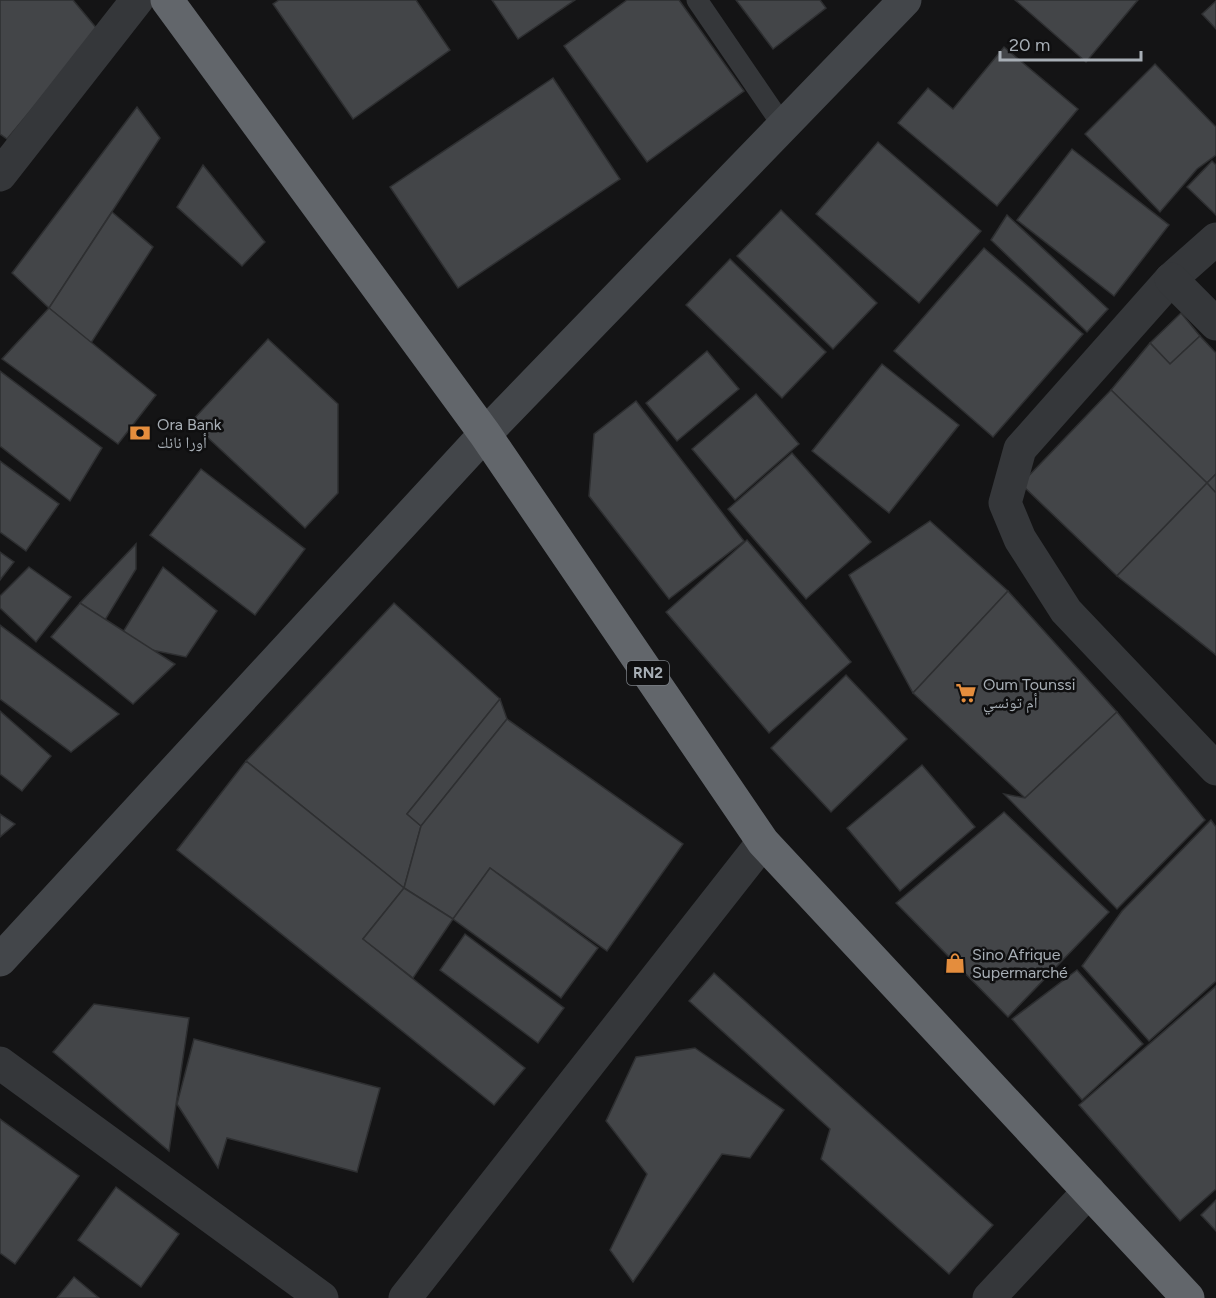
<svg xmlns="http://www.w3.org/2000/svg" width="1216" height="1298" font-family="Figtree,'Noto Naskh Arabic',sans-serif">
<rect width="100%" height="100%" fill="#141415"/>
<g fill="#434548" stroke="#2e2f31" stroke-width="1.5">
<path d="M 0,0 L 73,0 L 98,30 L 7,139 L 0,134 Z"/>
<path d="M 279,0 L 416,0 L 450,50 L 353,119 L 273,4 Z"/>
<path d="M 492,0 L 575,0 L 518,39 Z"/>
<path d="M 627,0 L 679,0 L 744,91 L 647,162 L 564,46 Z"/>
<path d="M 736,0 L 820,0 L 826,8 L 773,49 Z"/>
<path d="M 1015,0 L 1138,0 L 1086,62 Z"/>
<path d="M 1216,1 L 1216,29 L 1202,14 Z"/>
<path d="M 1004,47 L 1078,109 L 997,206 L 898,123 L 928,88 L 953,109 Z"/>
<path d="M 1155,64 L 1216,127 L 1216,155 L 1197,169 L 1160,212 L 1085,134 Z"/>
<path d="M 553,78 L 620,179 L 458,288 L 390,187 Z"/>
<path d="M 137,107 L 160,138 L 49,308 L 12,273 Z"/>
<path d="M 878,142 L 981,231 L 919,303 L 816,214 Z"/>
<path d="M 1072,149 L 1169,225 L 1114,296 L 1017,220 Z"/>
<path d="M 1212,161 L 1216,165 L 1216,215 L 1187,187 Z"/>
<path d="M 203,165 L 265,242 L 242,266 L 177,207 Z"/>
<path d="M 781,210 L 877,303 L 833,349 L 737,256 Z"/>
<path d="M 112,212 L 153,247 L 91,343 L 49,308 Z"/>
<path d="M 1007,215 L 1108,309 L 1087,332 L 991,240 Z"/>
<path d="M 984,248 L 1083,334 L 993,437 L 894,351 Z"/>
<path d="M 730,259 L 826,352 L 782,398 L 686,305 Z"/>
<path d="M 49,308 L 156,395 L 118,444 L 2,359 Z"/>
<path d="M 1181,313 L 1200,336 L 1170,364 L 1150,343 Z"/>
<path d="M 1200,336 L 1216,353 L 1216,474 L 1207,483 L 1111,390 L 1150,343 L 1170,364 Z"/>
<path d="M 268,339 L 338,404 L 338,493 L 305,528 L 191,422 Z"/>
<path d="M 707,351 L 739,389 L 677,441 L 646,403 Z"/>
<path d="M 882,364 L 959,425 L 889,513 L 812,451 Z"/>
<path d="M 0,371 L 102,448 L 70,501 L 0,446 Z"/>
<path d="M 1111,390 L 1207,483 L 1117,576 L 1021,484 Z"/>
<path d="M 756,394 L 799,444 L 735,500 L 692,449 Z"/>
<path d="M 636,401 L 744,541 L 669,599 L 589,496 L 594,434 Z"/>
<path d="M 792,453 L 871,542 L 806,599 L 728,509 Z"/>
<path d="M 0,461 L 59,504 L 26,551 L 0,532 Z"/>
<path d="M 201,469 L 305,549 L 255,615 L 150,535 Z"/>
<path d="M 1216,474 L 1216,493 L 1207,483 Z"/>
<path d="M 1207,483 L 1216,493 L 1216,655 L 1117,576 Z"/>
<path d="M 930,521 L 1008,591 L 913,693 L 849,575 Z"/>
<path d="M 747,540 L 851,662 L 769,733 L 666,612 Z"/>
<path d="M 136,544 L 136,569 L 105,620 L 80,603 Z"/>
<path d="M 0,552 L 14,562 L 0,580 Z"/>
<path d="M 29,567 L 71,597 L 36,642 L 0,608 L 0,596 Z"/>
<path d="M 163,567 L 217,611 L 186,657 L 152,650 L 137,659 L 123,632 Z"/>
<path d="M 1008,591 L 1117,712 L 1025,798 L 913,693 Z"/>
<path d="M 80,603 L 175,664 L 133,704 L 51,637 Z"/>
<path d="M 394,603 L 500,699 L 407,814 L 421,826 L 404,888 L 246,761 Z"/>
<path d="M 0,625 L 119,714 L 71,752 L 0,699 Z"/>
<path d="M 846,675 L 907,739 L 831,812 L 771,748 Z"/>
<path d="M 500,699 L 507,719 L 421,826 L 407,814 Z"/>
<path d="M 0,711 L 51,756 L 22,791 L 0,774 Z"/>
<path d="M 1117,712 L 1205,820 L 1117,909 L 1004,794 L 1025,798 Z"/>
<path d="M 507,719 L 683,844 L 607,951 L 490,868 L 453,919 L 404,888 L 421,826 Z"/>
<path d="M 246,761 L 404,888 L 363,939 L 525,1068 L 494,1105 L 177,850 Z"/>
<path d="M 922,765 L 975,827 L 900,891 L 847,828 Z"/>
<path d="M 1004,812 L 1109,912 L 1008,1017 L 896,903 Z"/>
<path d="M 0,814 L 15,824 L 0,837 Z"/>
<path d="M 1211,820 L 1216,827 L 1216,981 L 1149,1041 L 1082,966 L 1122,911 Z"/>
<path d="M 490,868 L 598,948 L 561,998 L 453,919 Z"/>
<path d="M 404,888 L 453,919 L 413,978 L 363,939 Z"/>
<path d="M 465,934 L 564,1008 L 538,1043 L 440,970 Z"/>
<path d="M 1077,970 L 1143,1044 L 1082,1100 L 1012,1019 Z"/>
<path d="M 714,973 L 993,1225 L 949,1274 L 821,1159 L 830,1129 L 689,1001 Z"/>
<path d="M 1216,986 L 1216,1189 L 1180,1221 L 1079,1105 Z"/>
<path d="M 94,1004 L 189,1018 L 169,1151 L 53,1052 Z"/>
<path d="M 194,1039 L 380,1088 L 357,1172 L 227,1138 L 218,1168 L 177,1104 Z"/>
<path d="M 695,1048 L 784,1110 L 750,1158 L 722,1154 L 633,1282 L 610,1250 L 647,1174 L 606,1121 L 636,1057 Z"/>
<path d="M 0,1119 L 79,1176 L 15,1264 L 0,1253 Z"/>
<path d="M 116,1187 L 179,1234 L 141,1287 L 78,1240 Z"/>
<path d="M 1216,1200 L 1216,1231 L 1201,1215 Z"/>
<path d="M 74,1277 L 99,1298 L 57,1298 Z"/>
</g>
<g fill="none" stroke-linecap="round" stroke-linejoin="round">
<path stroke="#35373a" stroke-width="21" d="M 697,0 L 783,126"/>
<g stroke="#35373a" stroke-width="33">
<path d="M 0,175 L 137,0"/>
<path d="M 1216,239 L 1171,279 L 1020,449 L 1005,503 L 1020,539 L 1066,611 L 1216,769"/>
<path d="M 1171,279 L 1216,324"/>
<path d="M 0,1063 L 322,1298"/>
<path d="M 405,1298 L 763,842"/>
<path d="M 989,1298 L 1089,1191"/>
</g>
<path stroke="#43464a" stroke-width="33" d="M 0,960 L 485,434 L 905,0"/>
<path stroke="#62666b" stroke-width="33" d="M 167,0 L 485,434 L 763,842 L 1188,1298"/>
</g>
<defs>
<g id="bank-bare" transform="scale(1.62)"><path d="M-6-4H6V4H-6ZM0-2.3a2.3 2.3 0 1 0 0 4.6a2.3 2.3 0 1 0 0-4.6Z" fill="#e48d3d" stroke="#0f0f10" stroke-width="2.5" paint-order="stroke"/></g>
<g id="supermarket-bare" transform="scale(1.62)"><path d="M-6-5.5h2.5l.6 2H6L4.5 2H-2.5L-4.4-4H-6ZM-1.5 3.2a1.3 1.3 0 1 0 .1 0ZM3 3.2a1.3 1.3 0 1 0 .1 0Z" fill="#e48d3d" stroke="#0f0f10" stroke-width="2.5" paint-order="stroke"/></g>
<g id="shop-bare" transform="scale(1.62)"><path d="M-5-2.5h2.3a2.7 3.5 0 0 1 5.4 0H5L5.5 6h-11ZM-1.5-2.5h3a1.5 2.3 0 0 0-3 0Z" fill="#e48d3d" stroke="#0f0f10" stroke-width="2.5" paint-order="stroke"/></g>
</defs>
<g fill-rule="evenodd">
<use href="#bank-bare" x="140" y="433"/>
<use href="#supermarket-bare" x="966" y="693"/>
<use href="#shop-bare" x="955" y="963"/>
</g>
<g text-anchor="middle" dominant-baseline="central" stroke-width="5" stroke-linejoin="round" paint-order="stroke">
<rect fill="#0f0f10" stroke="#797e84" stroke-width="1.5" x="627" y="661" width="42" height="24" rx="4.5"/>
<g font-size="15" font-weight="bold" fill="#a7aeb5">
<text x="648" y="673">RN2</text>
</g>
<g font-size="16" fill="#a7aeb5" stroke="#0f0f10" text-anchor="start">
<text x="157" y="424">Ora Bank<tspan x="157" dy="18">أورا نانك</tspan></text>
<text x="983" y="684">Oum Tounssi<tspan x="983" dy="18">أم تونسي</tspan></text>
<text x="972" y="954">Sino Afrique<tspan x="972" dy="18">Supermarché</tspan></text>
</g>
</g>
<path d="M1000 51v9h141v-9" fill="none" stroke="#a7aeb5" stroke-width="3"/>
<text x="1009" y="51" font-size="18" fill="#a7aeb5" stroke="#0f0f10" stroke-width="4.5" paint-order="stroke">20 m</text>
</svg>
